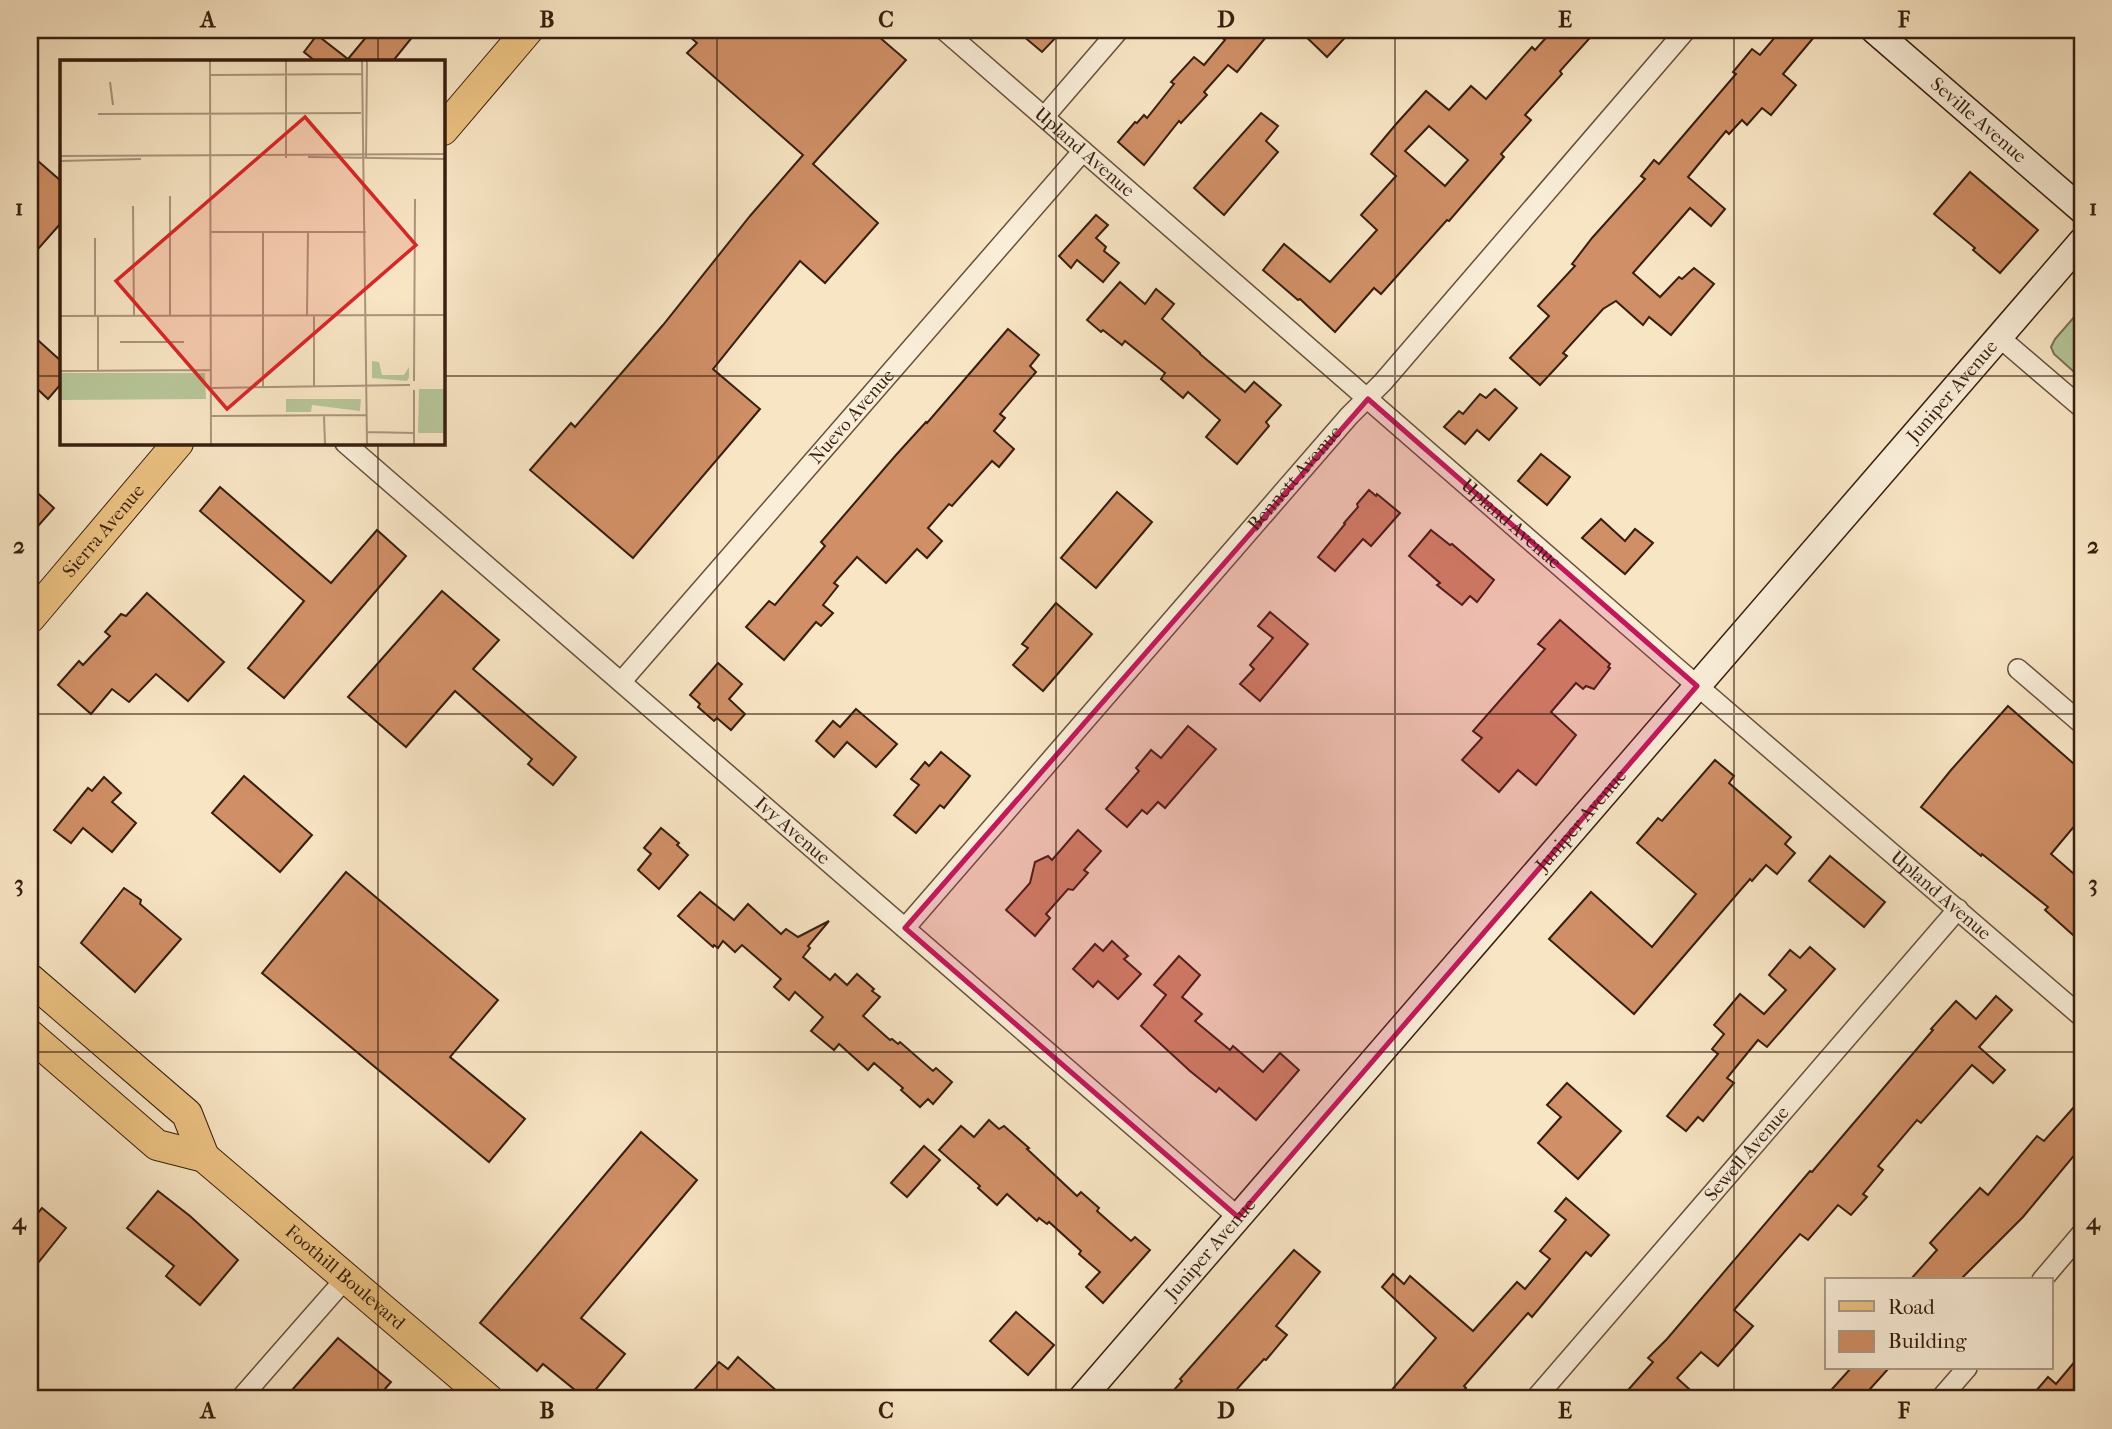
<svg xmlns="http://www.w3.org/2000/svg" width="2112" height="1429" font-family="'IM FELL French Canon',serif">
<rect width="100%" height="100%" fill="#f8e5c4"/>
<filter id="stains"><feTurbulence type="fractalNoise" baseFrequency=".00286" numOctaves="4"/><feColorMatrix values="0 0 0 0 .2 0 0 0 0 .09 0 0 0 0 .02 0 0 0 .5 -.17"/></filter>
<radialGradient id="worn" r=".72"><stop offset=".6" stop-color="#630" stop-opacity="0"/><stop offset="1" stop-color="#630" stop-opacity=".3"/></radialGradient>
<path fill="#b7c699" stroke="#777254" stroke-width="2" d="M 2082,308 L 2082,379 L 2054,354 L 2051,347 L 2055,339 Z"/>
<g fill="#d08f66" stroke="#371e0f" stroke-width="2" fill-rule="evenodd">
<path d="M 372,30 L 418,30 L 393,61 L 315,61 L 304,52 L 317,35 L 348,59 Z"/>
<path d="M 682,30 L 871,30 L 906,60 L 813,164 L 878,223 L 825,283 L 800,261 L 713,369 L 760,409 L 633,558 L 530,470 L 571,423 L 575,427 L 663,325 L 750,216 L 803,155 L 687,53 L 697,43 Z"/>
<path d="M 1016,30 L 1063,30 L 1042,52 Z"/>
<path d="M 1213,30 L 1272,30 L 1237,72 L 1228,65 L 1204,92 L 1207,95 L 1181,123 L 1179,121 L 1144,165 L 1118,142 L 1135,122 L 1137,123 L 1144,115 L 1147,118 L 1174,84 L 1171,82 L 1194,57 L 1204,65 L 1225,40 Z"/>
<path d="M 1299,30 L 1352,30 L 1327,57 Z"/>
<path d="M 1553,30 L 1597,30 L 1560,71 L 1562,74 L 1525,115 L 1531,120 L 1501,154 L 1504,157 L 1449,221 L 1447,220 L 1381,294 L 1374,288 L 1335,332 L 1300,299 L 1298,300 L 1263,270 L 1284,244 L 1330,282 L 1377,230 L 1361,215 L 1396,176 L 1371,154 L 1397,123 L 1426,91 L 1449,110 L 1471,86 L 1486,99 L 1532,47 L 1535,50 ZM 1429,126 L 1468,160 L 1445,186 L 1405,151 Z"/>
<path d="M 1781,30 L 1820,30 L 1783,74 L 1796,85 L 1771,115 L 1762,108 L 1747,125 L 1742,120 L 1729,134 L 1726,131 L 1688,177 L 1725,209 L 1711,226 L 1690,208 L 1633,273 L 1660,297 L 1679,277 L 1682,279 L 1694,268 L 1714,284 L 1671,335 L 1649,317 L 1643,325 L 1616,301 L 1603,309 L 1563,353 L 1567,356 L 1540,385 L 1510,358 L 1549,316 L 1538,306 L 1575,266 L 1572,264 L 1592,238 L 1645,179 L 1641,176 L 1654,160 L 1659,164 L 1736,74 L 1733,72 L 1752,49 L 1760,55 Z"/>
<path d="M 1261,113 L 1278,126 L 1266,141 L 1278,152 L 1224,215 L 1194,188 Z"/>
<path d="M 30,154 L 61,181 L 61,223 L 30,258 Z"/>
<path d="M 1970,172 L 2038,230 L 2000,273 L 1973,250 L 1975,248 L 1934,214 Z"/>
<path d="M 1096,215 L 1108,225 L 1096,238 L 1106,247 L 1104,251 L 1119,263 L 1103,282 L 1077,260 L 1071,268 L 1059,256 Z"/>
<path d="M 1120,282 L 1145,304 L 1156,289 L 1174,304 L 1162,319 L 1200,353 L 1200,354 L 1245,392 L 1254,382 L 1281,405 L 1266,422 L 1269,426 L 1237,464 L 1206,437 L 1220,420 L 1188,392 L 1183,398 L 1161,379 L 1165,373 L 1125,341 L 1122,345 L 1103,330 L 1101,332 L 1087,320 Z"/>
<path d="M 1008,329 L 1039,355 L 1030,366 L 1036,372 L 1000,414 L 1005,418 L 994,431 L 1014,449 L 999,467 L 992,461 L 952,506 L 949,504 L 928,528 L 942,541 L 927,558 L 917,549 L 886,583 L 857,557 L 834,583 L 838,586 L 823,605 L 833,613 L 821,626 L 816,622 L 784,660 L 746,627 L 769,601 L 775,605 L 825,546 L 821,542 L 896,455 L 926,422 L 927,423 Z"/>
<path d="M 30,333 L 61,361 L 61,384 L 48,399 L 30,382 Z"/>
<path d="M 1495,389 L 1517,408 L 1489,440 L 1477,430 L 1465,444 L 1444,427 L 1459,411 L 1463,414 L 1480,394 L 1486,398 Z"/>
<path d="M 1541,454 L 1570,477 L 1547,505 L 1518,481 Z"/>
<path d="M 30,486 L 54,508 L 30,535 Z"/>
<path d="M 220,487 L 331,583 L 377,530 L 406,556 L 284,698 L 248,668 L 304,601 L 200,511 Z"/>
<path d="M 1369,490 L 1376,496 L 1377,494 L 1400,513 L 1371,546 L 1363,539 L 1335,571 L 1318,557 L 1345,524 L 1344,523 L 1358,507 L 1357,504 Z"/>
<path d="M 1117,492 L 1152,522 L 1096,588 L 1061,558 Z"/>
<path d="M 1601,519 L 1625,541 L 1635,529 L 1653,543 L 1625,574 L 1582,538 Z"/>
<path d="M 1431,530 L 1450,545 L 1452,544 L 1494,580 L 1477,602 L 1470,596 L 1462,605 L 1437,585 L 1440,583 L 1409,556 Z"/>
<path d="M 442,591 L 499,640 L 473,669 L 576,757 L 553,785 L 528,764 L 532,759 L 455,691 L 406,747 L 348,697 Z"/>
<path d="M 147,593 L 224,662 L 188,701 L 156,674 L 129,702 L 112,689 L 91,714 L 58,685 L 79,661 L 83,665 L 110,636 L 105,632 L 121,614 L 126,616 Z"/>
<path d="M 1056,603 L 1092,634 L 1043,691 L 1013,665 L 1028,648 L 1022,644 Z"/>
<path d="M 1270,612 L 1308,644 L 1260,701 L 1240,684 L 1254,669 L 1250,665 L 1273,638 L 1258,626 Z"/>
<path d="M 1560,620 L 1610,664 L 1608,667 L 1610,668 L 1594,689 L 1586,686 L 1583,689 L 1576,683 L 1551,712 L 1576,735 L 1536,785 L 1518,770 L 1499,792 L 1462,760 L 1482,738 L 1473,731 L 1545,649 L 1538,644 Z"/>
<path d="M 718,663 L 742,684 L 729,699 L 745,714 L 731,730 L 717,718 L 714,721 L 698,707 L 700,704 L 690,695 Z"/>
<path d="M 2008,706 L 2082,771 L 2082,817 L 2051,854 L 2082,881 L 2082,943 L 2045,910 L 2048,907 L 1982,854 L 1981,856 L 1921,807 L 1951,770 Z"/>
<path d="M 856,709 L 897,744 L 876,767 L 847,742 L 834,757 L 816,741 L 833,721 L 840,727 Z"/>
<path d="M 1188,726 L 1216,749 L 1165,808 L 1158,802 L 1147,814 L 1142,810 L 1127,827 L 1106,809 L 1139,771 L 1136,768 L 1151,750 L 1161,758 Z"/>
<path d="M 941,752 L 970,776 L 944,808 L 940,805 L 916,833 L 894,815 L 919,785 L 911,779 L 925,762 L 929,766 Z"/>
<path d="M 1715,760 L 1734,776 L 1729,783 L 1791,837 L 1785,844 L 1795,853 L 1777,874 L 1766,865 L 1752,881 L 1750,879 L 1634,1014 L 1549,939 L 1591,892 L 1652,947 L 1696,894 L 1637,843 L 1658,818 L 1662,821 Z"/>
<path d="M 244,776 L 312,835 L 280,872 L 212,813 Z"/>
<path d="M 104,777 L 121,793 L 112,802 L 136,823 L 112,852 L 83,828 L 71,843 L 54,830 L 88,788 L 92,791 Z"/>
<path d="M 661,828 L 679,843 L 677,845 L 688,855 L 659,889 L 638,870 L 651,854 L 644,848 Z"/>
<path d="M 1078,830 L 1101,851 L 1084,870 L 1088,873 L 1073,890 L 1068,889 L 1046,914 L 1050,918 L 1035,936 L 1006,910 L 1030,883 L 1035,862 L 1048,856 L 1052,860 Z"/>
<path d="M 1830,856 L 1885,902 L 1864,927 L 1809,881 Z"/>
<path d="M 346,872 L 498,1000 L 450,1057 L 525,1119 L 489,1162 L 262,973 Z"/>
<path d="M 124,888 L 141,900 L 140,904 L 181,939 L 135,992 L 81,943 Z"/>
<path d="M 700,892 L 734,920 L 748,904 L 781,934 L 786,929 L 798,937 L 829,921 L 808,946 L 810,948 L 803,957 L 830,980 L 835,974 L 847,985 L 857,974 L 874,989 L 872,991 L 880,997 L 863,1016 L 890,1040 L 892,1039 L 898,1044 L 900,1042 L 933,1071 L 936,1068 L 952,1082 L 933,1104 L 928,1099 L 920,1107 L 901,1090 L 903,1088 L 874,1063 L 868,1070 L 839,1044 L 834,1050 L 811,1031 L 823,1017 L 795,992 L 789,1000 L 774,987 L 781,979 L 742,945 L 735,952 L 723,941 L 718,948 L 714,945 L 713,947 L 678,916 Z"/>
<path d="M 1112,941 L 1128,956 L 1124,959 L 1141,974 L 1118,999 L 1098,981 L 1093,987 L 1073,969 L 1095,944 L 1103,951 Z"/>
<path d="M 1810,947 L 1835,969 L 1767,1047 L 1758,1040 L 1727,1078 L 1734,1083 L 1703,1121 L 1698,1117 L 1686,1131 L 1667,1116 L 1718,1054 L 1712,1049 L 1724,1034 L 1714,1025 L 1740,994 L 1764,1014 L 1786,990 L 1769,975 L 1790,950 L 1800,958 Z"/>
<path d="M 1179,956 L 1200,975 L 1182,997 L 1202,1014 L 1195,1021 L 1230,1050 L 1233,1046 L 1263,1072 L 1280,1053 L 1299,1070 L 1256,1120 L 1219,1088 L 1216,1092 L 1190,1071 L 1141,1026 L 1166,995 L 1154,985 Z"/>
<path d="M 1996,996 L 2012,1010 L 1979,1047 L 2005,1070 L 1993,1083 L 1972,1065 L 1921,1123 L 1917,1120 L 1878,1166 L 1883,1170 L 1863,1194 L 1867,1197 L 1851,1215 L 1838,1205 L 1808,1240 L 1800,1234 L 1734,1310 L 1753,1326 L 1718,1366 L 1701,1352 L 1677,1378 L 1700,1399 L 1620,1399 L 1653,1362 L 1648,1358 L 1667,1339 L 1810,1171 L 1812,1172 L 1933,1030 L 1931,1029 L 1956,1001 L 1976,1019 Z"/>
<path d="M 1567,1083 L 1621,1131 L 1578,1179 L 1538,1143 L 1561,1117 L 1547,1105 Z"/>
<path d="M 2082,1098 L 2082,1146 L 2023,1217 L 1960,1280 L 1910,1280 L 1937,1250 L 1930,1243 L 1980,1188 L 1988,1195 L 2037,1136 L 2044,1141 Z"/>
<path d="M 989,1120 L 999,1129 L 1004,1126 L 1029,1148 L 1027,1149 L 1077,1196 L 1081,1192 L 1099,1208 L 1097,1211 L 1131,1241 L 1135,1237 L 1150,1250 L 1103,1303 L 1086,1287 L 1100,1272 L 1079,1254 L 1081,1251 L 1049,1222 L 1047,1224 L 1039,1218 L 1037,1221 L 1007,1194 L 997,1205 L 978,1188 L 980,1186 L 939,1150 L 961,1126 L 974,1137 Z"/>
<path d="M 641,1132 L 697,1180 L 581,1318 L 625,1354 L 588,1399 L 586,1399 L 543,1364 L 537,1371 L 480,1323 Z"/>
<path d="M 924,1146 L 940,1160 L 907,1197 L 891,1183 Z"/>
<path d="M 158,1191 L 190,1216 L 238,1260 L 200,1305 L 166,1276 L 174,1266 L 127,1228 Z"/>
<path d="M 1566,1198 L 1609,1235 L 1591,1256 L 1586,1252 L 1532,1317 L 1528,1313 L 1464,1386 L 1466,1388 L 1456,1399 L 1384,1399 L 1436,1338 L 1382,1287 L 1393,1274 L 1404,1284 L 1410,1276 L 1473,1331 L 1517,1282 L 1525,1289 L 1550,1259 L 1540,1251 L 1566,1220 L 1555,1211 Z"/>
<path d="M 42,1208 L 66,1228 L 30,1273 L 30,1223 Z"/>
<path d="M 1294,1250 L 1320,1272 L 1276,1326 L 1287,1335 L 1266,1360 L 1264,1359 L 1228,1399 L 1166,1399 L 1182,1381 L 1180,1379 Z"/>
<path d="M 1016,1312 L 1054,1345 L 1028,1375 L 990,1341 Z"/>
<path d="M 338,1338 L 391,1382 L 376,1399 L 284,1399 Z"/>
<path d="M 2082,1353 L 2082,1399 L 2029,1399 L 2048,1377 L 2056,1384 Z"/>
<path d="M 738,1357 L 786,1399 L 686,1399 L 719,1362 L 728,1369 Z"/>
<path d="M 1851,1368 L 1889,1368 L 1861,1399 L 1823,1399 Z"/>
</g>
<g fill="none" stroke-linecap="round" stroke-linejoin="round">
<g stroke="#67503c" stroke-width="22">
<g id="street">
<path id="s1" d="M 944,30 L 1672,664 L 2082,1017"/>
<path d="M 1044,117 L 1119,30"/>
<path d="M 1999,337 L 2082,408"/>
<path id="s2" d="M 345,443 L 1238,1217"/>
<path d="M 2018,669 L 2082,724"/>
<path id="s3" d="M 621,682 L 1083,151"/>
<path id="s4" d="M 905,928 L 1349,416 L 1383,382 L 1686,30"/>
<path d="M 2042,1280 L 2082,1233"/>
<path d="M 240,1399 L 346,1278"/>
<path id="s5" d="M 1535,1399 L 1958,909"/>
<path d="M 1940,1399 L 1967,1368"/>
</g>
</g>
<g stroke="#371e0f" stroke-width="29">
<g id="secondary">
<path id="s6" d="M 1874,30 L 2082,210"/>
<path id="s7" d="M 1081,1399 L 2082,241"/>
</g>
</g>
<g stroke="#371e0f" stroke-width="32">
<g id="primary">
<path d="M 443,130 L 528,30"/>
<path id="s8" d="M 30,618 L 178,443"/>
<path d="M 30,979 L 187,1114 L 204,1157"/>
<path id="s9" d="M 30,1035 L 157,1145 L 204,1157 L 488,1399"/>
</g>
</g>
<use href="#street" stroke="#faeed9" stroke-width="19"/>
<use href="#secondary" stroke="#faeed9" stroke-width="26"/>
<use href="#primary" stroke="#ecc282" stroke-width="30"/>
</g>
<path fill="#c2185b" fill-opacity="0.2" stroke="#c2185b" stroke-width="5" stroke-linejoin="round" d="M 1368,399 L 1697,686 L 1238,1217 L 905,928 Z"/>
<path fill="none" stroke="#371e0f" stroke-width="2" stroke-opacity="0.55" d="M 378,30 L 378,61M 717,30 L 717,1399M 1056,30 L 1056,1399M 1395,30 L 1395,1399M 1734,30 L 1734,1399M 30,376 L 61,376M 443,376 L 2082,376M 378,443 L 378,1399M 30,714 L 2082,714M 30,1052 L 2082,1052"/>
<g text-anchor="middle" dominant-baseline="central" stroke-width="6" stroke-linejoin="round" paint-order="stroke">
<g font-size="19" fill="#371e0f" stroke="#faeed9">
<text stroke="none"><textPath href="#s6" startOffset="138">Seville Avenue</textPath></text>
<text stroke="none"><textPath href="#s1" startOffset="186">Upland Avenue</textPath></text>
<text stroke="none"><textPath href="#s7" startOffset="1332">Juniper Avenue</textPath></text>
<text stroke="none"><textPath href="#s3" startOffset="352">Nuevo Avenue</textPath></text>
<text stroke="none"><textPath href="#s4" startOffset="595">Bennett Avenue</textPath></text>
<text stroke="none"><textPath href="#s1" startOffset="752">Upland Avenue</textPath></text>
<text stroke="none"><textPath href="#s8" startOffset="114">Sierra Avenue</textPath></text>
<text stroke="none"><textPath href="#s7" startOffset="765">Juniper Avenue</textPath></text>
<text stroke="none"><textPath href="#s2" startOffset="592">Ivy Avenue</textPath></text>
<text stroke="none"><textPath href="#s1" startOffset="1320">Upland Avenue</textPath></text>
<text stroke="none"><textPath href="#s5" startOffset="324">Sewell Avenue</textPath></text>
<text stroke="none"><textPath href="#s7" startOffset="198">Juniper Avenue</textPath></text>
<text stroke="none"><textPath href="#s9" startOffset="402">Foothill Boulevard</textPath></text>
</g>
</g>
<g transform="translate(60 60)">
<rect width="385" height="385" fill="#f8e5c4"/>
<path d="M 312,301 L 319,302 L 322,315 L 344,315 L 349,307 L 349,317 L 347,321 L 312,318 ZM 0,313 L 145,313 L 146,339 L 0,340 ZM 359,329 L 385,329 L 385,384 L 383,373 L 358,373 ZM 226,339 L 301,339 L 300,351 L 252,345 L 251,352 L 226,352 Z" fill="#b7c699"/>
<path fill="none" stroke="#ab957c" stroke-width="2" d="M 0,1 L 78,1M 150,1 L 151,384M 302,1 L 307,384M 150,15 L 302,14M 50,22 L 53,45M 38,54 L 301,53M 0,96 L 385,94M 248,97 L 385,99M 306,97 L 307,1M 226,98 L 226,1M 0,101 L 81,99M 110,136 L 110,256M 73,146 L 74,256M 151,172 L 306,172M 35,178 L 35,256M 0,256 L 385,255M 38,256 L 38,310M 247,256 L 248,172M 254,256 L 254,327M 60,282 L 124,282M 0,311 L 151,310M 354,321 L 355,139M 151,328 L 350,325M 203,328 L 203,172M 354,330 L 354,384M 151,356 L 307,355M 264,356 L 265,384M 307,372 L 354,373"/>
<path fill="#d62828" fill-opacity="0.15" stroke="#d62828" stroke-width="3.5" d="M 245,57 L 356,185 L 167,349 L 56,221 Z"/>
<rect width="385" height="385" fill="none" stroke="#371e0f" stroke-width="3.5"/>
</g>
<rect width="2112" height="1429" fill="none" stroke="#f8e5c4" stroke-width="77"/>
<rect x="1825" y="1278" width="228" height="91" fill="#faeed9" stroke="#ac9b88" stroke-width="2"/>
<rect x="1839" y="1301" width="35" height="10" fill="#ecc282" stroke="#ac9b88" stroke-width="2"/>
<text x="1888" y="1314" font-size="21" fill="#371e0f">Road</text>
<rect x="1839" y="1331" width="35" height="21" fill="#d08f66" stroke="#ac9b88" stroke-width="2"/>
<text x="1888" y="1348" font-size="21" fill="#371e0f">Building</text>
<rect x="38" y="38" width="2036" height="1352" fill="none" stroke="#371e0f" stroke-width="2.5"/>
<g font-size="23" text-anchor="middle" font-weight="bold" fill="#371e0f">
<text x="208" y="27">A</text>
<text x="547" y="27">B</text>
<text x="886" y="27">C</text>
<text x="1226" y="27">D</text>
<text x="1565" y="27">E</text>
<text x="1904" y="27">F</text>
<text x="19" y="215">1</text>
<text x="2093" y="215">1</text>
<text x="19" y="553">2</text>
<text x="2093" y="553">2</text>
<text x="19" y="891">3</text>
<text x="2093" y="891">3</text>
<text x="19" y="1229">4</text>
<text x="2093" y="1229">4</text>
<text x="208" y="1418">A</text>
<text x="547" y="1418">B</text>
<text x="886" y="1418">C</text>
<text x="1226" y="1418">D</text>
<text x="1565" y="1418">E</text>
<text x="1904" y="1418">F</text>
</g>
<rect width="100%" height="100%" filter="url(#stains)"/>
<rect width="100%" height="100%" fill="url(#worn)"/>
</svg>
